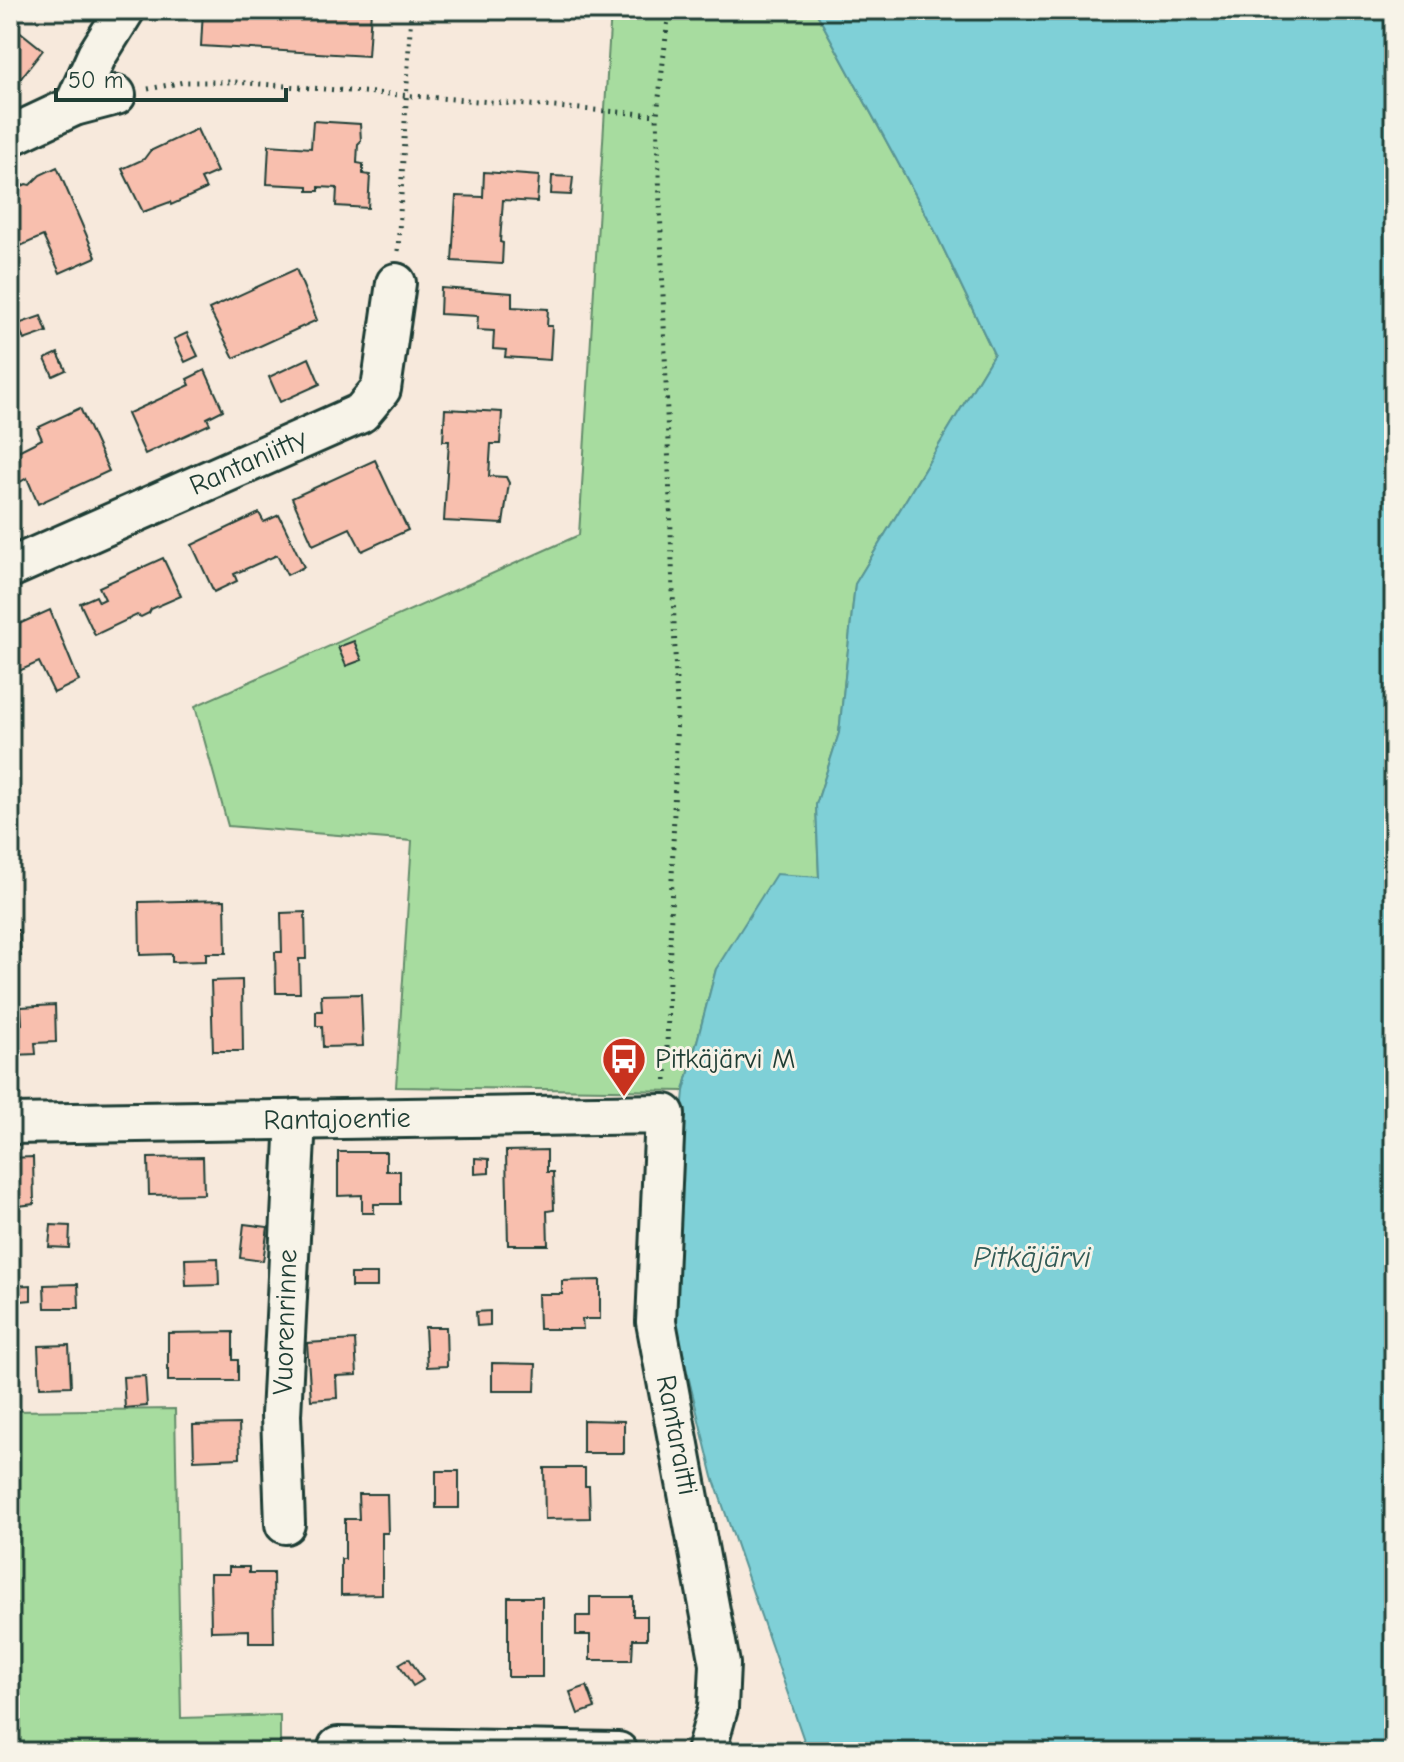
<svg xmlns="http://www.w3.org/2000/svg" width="1404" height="1762" font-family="'Comic Neue',sans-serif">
<rect width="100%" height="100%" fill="#f7e9dc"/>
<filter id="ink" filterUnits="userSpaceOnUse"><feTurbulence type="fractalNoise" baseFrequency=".0125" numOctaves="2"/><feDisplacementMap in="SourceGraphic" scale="16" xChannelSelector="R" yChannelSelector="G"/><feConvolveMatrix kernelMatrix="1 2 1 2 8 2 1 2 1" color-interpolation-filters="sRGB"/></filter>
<g filter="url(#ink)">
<g fill="#a7dc9f" stroke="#638c6a" stroke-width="2">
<path d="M 611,10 L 815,10 L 933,227 L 994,354 L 855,584 L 839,733 L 816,805 L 819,878 L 716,969 L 684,1091 L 396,1087 L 412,841 L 228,826 L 195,706 L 579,535 Z"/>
<path d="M 175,1409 L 181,1718 L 280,1715 L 280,1752 L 10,1752 L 10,1411 Z"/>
</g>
<path fill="#7fd0d7" stroke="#599596" stroke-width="2" d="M 815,10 L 1394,10 L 1394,1752 L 808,1752 L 713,1477 L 666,1286 L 684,1091 L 716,969 L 776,874 L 819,877 L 816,805 L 839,733 L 855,584 L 994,354 L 933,227 Z"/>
<g fill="#f8bfae" stroke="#1f3d34" stroke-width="2">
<path d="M 203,10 L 371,10 L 368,56 L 201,46 Z"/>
<path d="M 13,26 L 43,50 L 10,92 L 10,30 Z"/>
<path d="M 313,121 L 360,124 L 361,141 L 358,144 L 357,163 L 363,164 L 363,174 L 370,175 L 368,208 L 336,206 L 337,188 L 319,187 L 319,191 L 308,191 L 308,186 L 267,184 L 269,145 L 311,148 Z"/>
<path d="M 197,129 L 217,172 L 201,179 L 206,189 L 171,205 L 170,202 L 143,212 L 122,169 L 144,159 L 150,151 Z"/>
<path d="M 57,167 L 96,257 L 60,273 L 43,236 L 16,248 L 13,241 L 10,242 L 10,192 L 26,184 L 30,185 L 40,175 Z"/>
<path d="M 484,172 L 539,176 L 537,202 L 503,200 L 500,242 L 503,243 L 502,264 L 452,261 L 456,196 L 483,197 Z"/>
<path d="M 552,176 L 573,177 L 571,195 L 551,194 Z"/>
<path d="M 296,269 L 317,320 L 234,358 L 209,309 Z"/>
<path d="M 441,288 L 512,293 L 512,307 L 548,309 L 547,326 L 552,326 L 550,360 L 505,357 L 506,350 L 493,349 L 494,331 L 477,330 L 478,316 L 440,314 Z"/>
<path d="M 41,316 L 47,332 L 24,340 L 18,324 Z"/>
<path d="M 187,333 L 198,356 L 185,362 L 174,339 Z"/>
<path d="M 58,353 L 66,370 L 53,376 L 45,359 Z"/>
<path d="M 309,358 L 320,384 L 280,402 L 269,377 Z"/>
<path d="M 205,370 L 223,410 L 207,418 L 210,424 L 145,454 L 127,414 L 190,385 L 187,379 Z"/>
<path d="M 80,408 L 109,471 L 38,504 L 27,478 L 20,482 L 10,455 L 42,439 L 37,428 Z"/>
<path d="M 445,409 L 502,412 L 500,444 L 491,444 L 489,476 L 506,477 L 509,483 L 503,524 L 444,521 L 449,441 L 443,441 Z"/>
<path d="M 375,460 L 408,530 L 362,551 L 350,528 L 313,545 L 292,498 Z"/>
<path d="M 259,513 L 264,522 L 279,515 L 304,567 L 287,575 L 277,555 L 234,574 L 237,581 L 214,592 L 192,545 Z"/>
<path d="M 163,558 L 181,596 L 151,609 L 149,613 L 141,617 L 137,615 L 95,635 L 80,603 L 96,596 L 99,602 L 105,599 L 99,587 Z"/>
<path d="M 50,610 L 79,681 L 54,693 L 39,662 L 10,675 L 10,628 Z"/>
<path d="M 354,641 L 362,660 L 346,666 L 338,647 Z"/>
<path d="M 225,900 L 226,953 L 206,953 L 206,961 L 172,962 L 172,954 L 140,955 L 139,902 Z"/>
<path d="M 305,912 L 306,959 L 299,959 L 300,993 L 276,993 L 275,952 L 282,952 L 281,913 Z"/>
<path d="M 10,930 L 19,930 L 21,956 L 10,956 Z"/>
<path d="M 242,980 L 243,1051 L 213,1051 L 211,981 Z"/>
<path d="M 361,994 L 363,1046 L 323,1047 L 322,1026 L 316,1026 L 316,1011 L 322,1011 L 321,995 Z"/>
<path d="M 55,1005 L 56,1042 L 35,1043 L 36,1054 L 14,1055 L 13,1024 L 22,1024 L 21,1007 Z"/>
<path d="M 547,1150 L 547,1172 L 553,1172 L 554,1210 L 547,1211 L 548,1245 L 508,1245 L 506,1151 Z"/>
<path d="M 338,1152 L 386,1152 L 386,1171 L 400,1171 L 400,1204 L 374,1204 L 374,1213 L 362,1213 L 362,1195 L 338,1196 Z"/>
<path d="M 33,1157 L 34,1204 L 10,1207 L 10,1158 Z"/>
<path d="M 203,1157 L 204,1194 L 149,1195 L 148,1158 Z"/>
<path d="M 475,1158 L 489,1159 L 489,1173 L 475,1174 Z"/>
<path d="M 244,1224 L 268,1227 L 263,1261 L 240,1258 Z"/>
<path d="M 51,1225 L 70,1226 L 69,1248 L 49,1247 Z"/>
<path d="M 218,1258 L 219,1285 L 186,1286 L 185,1259 Z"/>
<rect x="351" y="1274" width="26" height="13"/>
<path d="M 600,1280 L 600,1319 L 582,1319 L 583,1329 L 539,1329 L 538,1294 L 562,1294 L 562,1281 Z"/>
<path d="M 78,1284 L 79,1308 L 45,1308 L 44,1285 Z"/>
<path d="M 31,1285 L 31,1300 L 10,1302 L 10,1286 Z"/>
<path d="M 490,1311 L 490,1325 L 477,1326 L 476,1312 Z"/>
<path d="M 425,1327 L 446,1327 L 447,1366 L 427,1367 Z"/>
<path d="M 233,1332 L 233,1360 L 238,1360 L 238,1381 L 168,1381 L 168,1333 Z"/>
<path d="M 355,1340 L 357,1375 L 336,1376 L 337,1398 L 311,1400 L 307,1343 Z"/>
<path d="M 69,1345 L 71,1386 L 40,1387 L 38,1346 Z"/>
<path d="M 492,1363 L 536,1364 L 535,1391 L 492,1391 Z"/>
<path d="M 145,1376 L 147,1406 L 125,1408 L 123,1377 Z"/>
<path d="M 583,1420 L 624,1421 L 624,1453 L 583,1453 Z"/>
<path d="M 239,1424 L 240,1458 L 194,1460 L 193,1425 Z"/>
<path d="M 544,1468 L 585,1468 L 585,1486 L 589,1486 L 590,1518 L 545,1519 Z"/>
<rect x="436" y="1471" width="23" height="37"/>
<path d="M 358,1494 L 387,1494 L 388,1533 L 382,1533 L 382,1594 L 341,1595 L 341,1559 L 345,1559 L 345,1519 L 359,1519 Z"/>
<path d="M 229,1567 L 249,1567 L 249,1573 L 273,1573 L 274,1643 L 249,1643 L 249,1630 L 211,1631 L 210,1574 L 229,1574 Z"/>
<rect x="508" y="1597" width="34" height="80"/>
<path d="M 590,1597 L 633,1597 L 633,1616 L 647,1616 L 647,1639 L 633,1639 L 632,1660 L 590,1660 L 590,1635 L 576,1635 L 576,1616 L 590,1616 Z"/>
<path d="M 409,1658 L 423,1680 L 413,1686 L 399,1664 Z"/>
<path d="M 587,1686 L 595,1708 L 578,1714 L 570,1692 Z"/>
</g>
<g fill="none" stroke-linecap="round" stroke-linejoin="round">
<g stroke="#1f3d34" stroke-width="44">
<g id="minor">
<path d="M 74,106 L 97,55 L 125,10"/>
<path d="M 10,136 L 74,106 L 116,95"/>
<path d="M 10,568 L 361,413 L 381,389 L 396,283"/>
<path d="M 10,1124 L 665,1114 L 656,1322 L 720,1664 L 718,1708 L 706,1752"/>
<path d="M 285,1524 L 281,1415 L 296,1119"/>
<path d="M 338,1747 L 618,1752"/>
</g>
</g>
<g stroke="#1f3d34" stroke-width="5" stroke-dasharray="2 6" stroke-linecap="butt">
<path d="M 148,89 L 184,82 L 235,82 L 657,115"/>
<path d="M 398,251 L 411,10"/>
<path d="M 666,1080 L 677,711 L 657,115 L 669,10"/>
</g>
<use href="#minor" stroke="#f7f3e8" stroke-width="38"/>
</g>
</g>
<defs>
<g id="bus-pin" transform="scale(2.3)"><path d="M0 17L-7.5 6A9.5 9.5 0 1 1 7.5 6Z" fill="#c8321e" stroke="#f7f3e8"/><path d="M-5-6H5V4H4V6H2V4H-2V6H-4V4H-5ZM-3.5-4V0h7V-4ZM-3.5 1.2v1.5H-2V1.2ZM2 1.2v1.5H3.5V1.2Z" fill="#fff"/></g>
</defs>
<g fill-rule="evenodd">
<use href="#bus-pin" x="624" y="1059"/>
</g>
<g text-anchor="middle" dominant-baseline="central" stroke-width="6" stroke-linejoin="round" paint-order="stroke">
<g font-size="28" fill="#1f3d34" stroke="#f7f3e8">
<text transform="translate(248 462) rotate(-24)">Rantaniitty</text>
<text transform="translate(337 1119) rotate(-1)">Rantajoentie</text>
<text transform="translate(285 1322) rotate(-88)">Vuorenrinne</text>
<text transform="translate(677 1435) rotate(79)">Rantaraitti</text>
</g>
<g font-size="28" fill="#1f3d34" stroke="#f7f3e8" text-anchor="start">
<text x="655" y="1059">Pitkäjärvi M</text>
</g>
<g font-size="30" font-style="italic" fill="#325a55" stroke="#f7f3e8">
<text x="1032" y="1257">Pitkäjärvi</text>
</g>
</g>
<rect width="1404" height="1762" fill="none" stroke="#f7f3e8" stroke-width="40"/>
<rect x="20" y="20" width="1364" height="1722" fill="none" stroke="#1f3d34" stroke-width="3" filter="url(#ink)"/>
<path d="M56 88v12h230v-12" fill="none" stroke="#1f3d34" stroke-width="4"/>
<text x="68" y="88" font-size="24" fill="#1f3d34" stroke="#f7f3e8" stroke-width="6" paint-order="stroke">50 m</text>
</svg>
